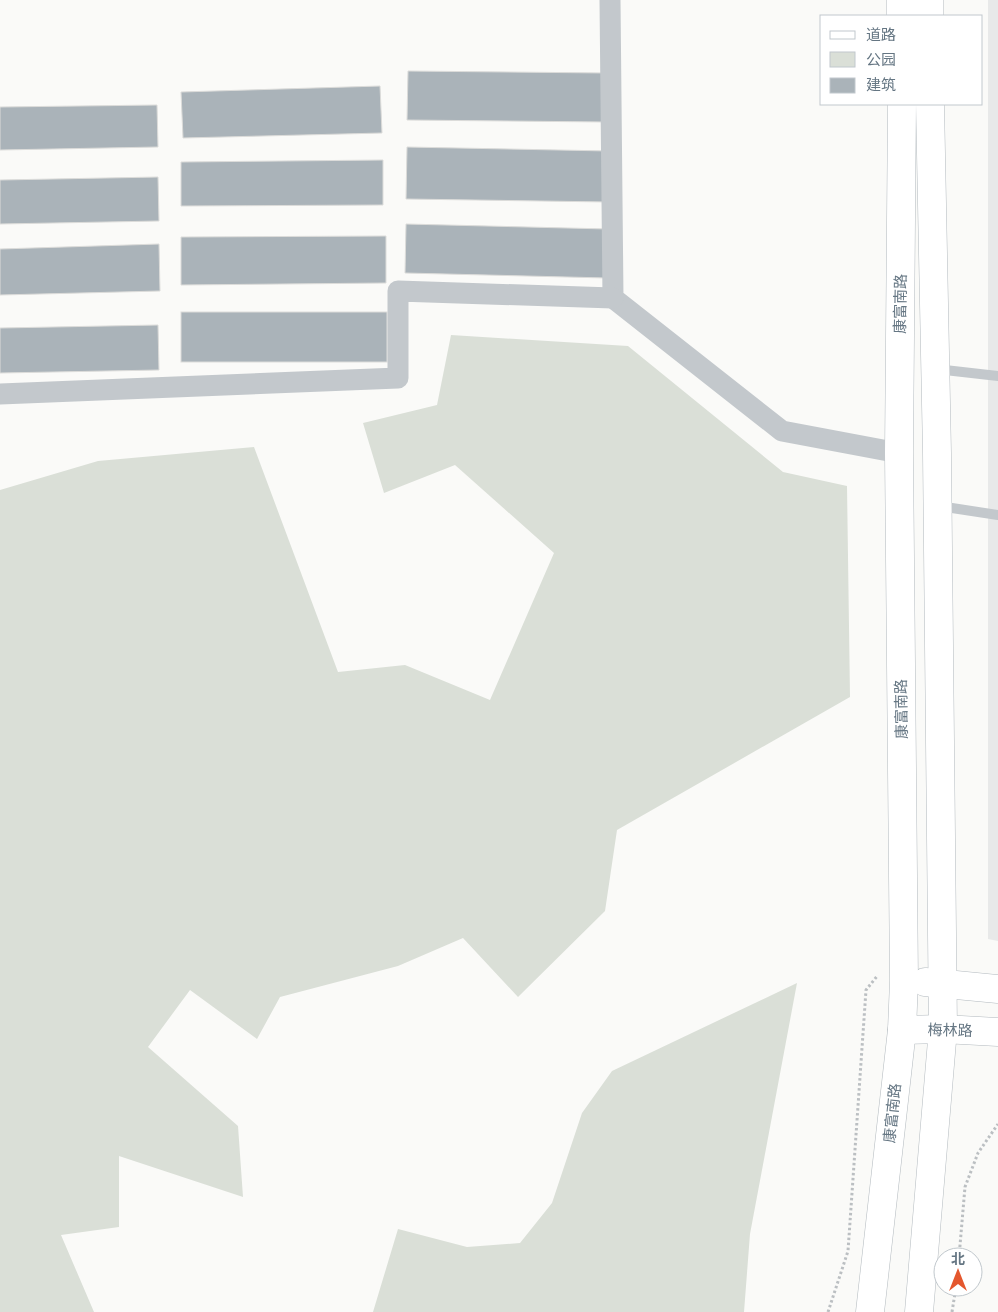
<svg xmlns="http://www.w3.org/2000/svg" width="998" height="1312" font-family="'PT Sans Narrow','Noto Sans SC',sans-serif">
<rect width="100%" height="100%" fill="#fafaf8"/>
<path fill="#e8e9e9" d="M 988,0 L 998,0 L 998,941 L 988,939 Z"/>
<g fill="#dadfd7">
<path d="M 451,335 L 628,346 L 783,472 L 847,486 L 850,697 L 617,830 L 605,911 L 518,997 L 463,938 L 398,966 L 280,997 L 257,1039 L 190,990 L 148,1047 L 238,1126 L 243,1197 L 119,1156 L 119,1227 L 61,1235 L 94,1312 L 0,1312 L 0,490 L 98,461 L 254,447 L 338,672 L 405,665 L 490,700 L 554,553 L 455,465 L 384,493 L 363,423 L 437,405 Z"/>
<path d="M 797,983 L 750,1234 L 744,1312 L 373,1312 L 398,1229 L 467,1247 L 520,1243 L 552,1203 L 582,1113 L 612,1071 Z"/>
</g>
<g fill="#aab3b9" stroke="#dcdcda">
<path d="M 408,71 L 606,73 L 605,122 L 407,120 Z"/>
<path d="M 380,86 L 382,133 L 183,138 L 181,92 Z"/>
<path d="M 157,105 L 158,147 L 0,150 L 0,107 Z"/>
<path d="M 407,147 L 609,151 L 608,202 L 406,199 Z"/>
<path d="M 383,160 L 383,205 L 181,206 L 181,162 Z"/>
<path d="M 158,177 L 159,221 L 0,224 L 0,180 Z"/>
<path d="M 406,224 L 608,229 L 607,278 L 405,273 Z"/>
<path d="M 386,236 L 386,283 L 181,285 L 181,237 Z"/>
<path d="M 159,244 L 160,291 L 0,295 L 0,249 Z"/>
<rect x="181" y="312" width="206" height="50"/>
<path d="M 158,325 L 159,370 L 0,373 L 0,328 Z"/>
</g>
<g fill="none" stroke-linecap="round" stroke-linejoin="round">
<g stroke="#b3babf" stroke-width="29">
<g id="secondary">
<path d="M 901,0 L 901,16"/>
<path d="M 929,16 L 929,0"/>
<path d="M 925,982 L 998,989"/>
<path d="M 902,1030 L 943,1029 L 998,1032"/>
<path d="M 870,1312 L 902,1030 L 904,981 L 899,453 L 902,104"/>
<path d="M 919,1312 L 943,1029 L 937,453 L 930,104"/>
</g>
</g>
<g stroke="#bbbfc2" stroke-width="3" stroke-dasharray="2.5 2.5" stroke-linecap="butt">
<path d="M 959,1257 L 965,1187 L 978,1153 L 998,1124"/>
<path d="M 828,1312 L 848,1251 L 866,990 L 878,975"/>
<path d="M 952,1312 L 956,1287"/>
</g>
<g stroke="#c3c8cc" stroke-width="10">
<path d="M 936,369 L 998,376"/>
<path d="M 939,506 L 998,515"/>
</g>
<g stroke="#c3c8cc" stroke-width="21">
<path d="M 610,0 L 613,298 L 782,431 L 899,453"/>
<path d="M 0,394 L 398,378 L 398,291 L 613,298"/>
</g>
<use href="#secondary" stroke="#fff" stroke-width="28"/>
</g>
<g text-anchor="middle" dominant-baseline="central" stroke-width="5" stroke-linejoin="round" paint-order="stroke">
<g font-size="15" fill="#657683" stroke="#fff">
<text transform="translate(900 304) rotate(-89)">康富南路</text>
<text transform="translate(901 709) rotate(-91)">康富南路</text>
<text transform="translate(950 1030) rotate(1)">梅林路</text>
<text transform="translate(892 1113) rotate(-84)">康富南路</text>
</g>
</g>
<rect x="820" y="15" width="162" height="90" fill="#ffffff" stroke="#c1c8cd"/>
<rect x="830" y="31" width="25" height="8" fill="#ffffff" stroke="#c1c8cd"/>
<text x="866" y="40" font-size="15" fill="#657683">道路</text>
<rect x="830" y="52" width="25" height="15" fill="#dadfd7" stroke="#c1c8cd"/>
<text x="866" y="65" font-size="15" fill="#657683">公园</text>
<rect x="830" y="78" width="25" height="15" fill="#aab3b9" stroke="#c1c8cd"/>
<text x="866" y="90" font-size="15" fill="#657683">建筑</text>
<g transform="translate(958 1272)"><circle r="24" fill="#ffffff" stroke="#c1c8cd"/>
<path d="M0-4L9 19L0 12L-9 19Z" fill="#e4572e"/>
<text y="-8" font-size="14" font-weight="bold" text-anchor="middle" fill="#657683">北</text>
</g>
</svg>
